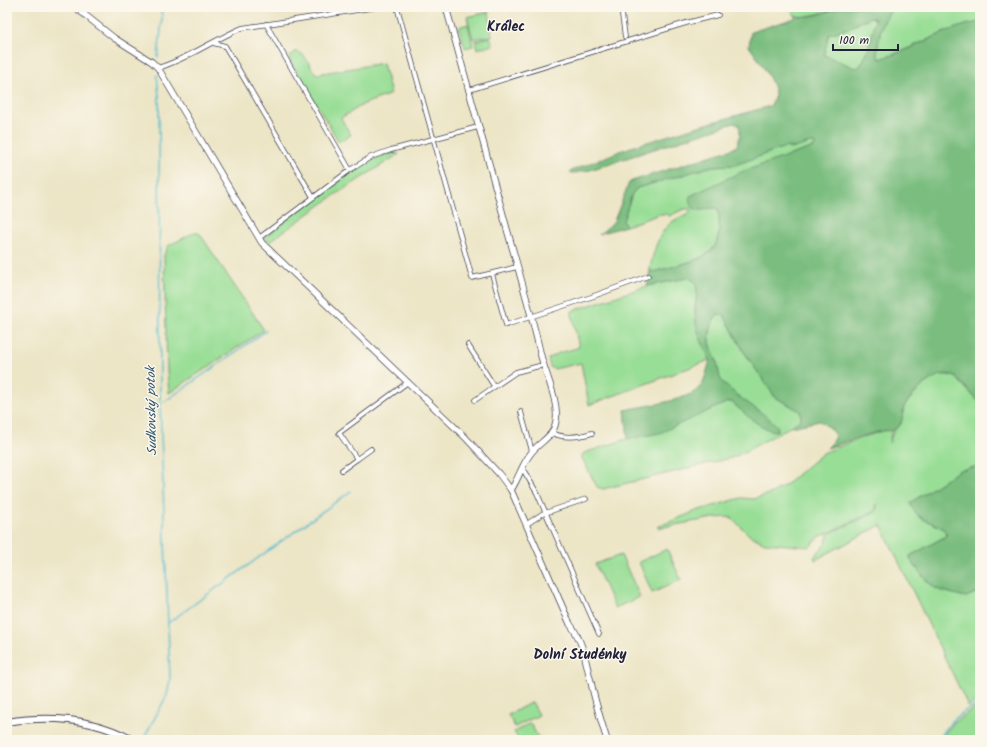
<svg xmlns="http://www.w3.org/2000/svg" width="987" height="747" font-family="Kalam,sans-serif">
<rect width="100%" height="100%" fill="#fbf7ec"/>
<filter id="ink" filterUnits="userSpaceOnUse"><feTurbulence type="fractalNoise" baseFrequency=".025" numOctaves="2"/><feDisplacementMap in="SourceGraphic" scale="8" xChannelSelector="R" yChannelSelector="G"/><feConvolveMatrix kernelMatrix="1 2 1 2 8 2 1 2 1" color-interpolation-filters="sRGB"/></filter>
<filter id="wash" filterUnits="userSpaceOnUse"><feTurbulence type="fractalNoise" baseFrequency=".012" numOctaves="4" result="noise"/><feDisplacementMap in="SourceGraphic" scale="16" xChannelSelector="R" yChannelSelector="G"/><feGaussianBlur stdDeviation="0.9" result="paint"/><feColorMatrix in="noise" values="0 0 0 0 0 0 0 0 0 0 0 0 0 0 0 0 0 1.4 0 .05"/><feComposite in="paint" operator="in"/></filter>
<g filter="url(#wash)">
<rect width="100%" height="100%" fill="#ece5c6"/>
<g fill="#99de96" stroke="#5e8068">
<path d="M 790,7 L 841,7 C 834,9 800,21 795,15 C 793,14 791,9 790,7 Z"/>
<path d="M 894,7 L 980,7 L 980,22 C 945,27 914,49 880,59 L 877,55 C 879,35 880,23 894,7 Z"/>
<path d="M 489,12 L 492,36 L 473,39 L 467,17 Z"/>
<path d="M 871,17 L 875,19 C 874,31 867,59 859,67 L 855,68 L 824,55 L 828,34 L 846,29 Z"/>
<path d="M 468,24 L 473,46 L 465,48 L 459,27 Z"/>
<path d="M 490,37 L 493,45 L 477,49 L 475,41 Z"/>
<path d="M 295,52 C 306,51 309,68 317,74 L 383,63 L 391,94 L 364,104 L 341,118 L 351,135 L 339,142 L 289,59 L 290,56 Z"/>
<path d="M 811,143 L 816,143 L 814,147 L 788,156 L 712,208 L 718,209 C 720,222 721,241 711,251 C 701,261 667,268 653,272 L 650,270 L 650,267 C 655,249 658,231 675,220 C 679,218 681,216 686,216 L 691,210 L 689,209 L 684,209 L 669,216 L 666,214 L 660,214 L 626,226 L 623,221 L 632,194 L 637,188 L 713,166 L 735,165 L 785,147 L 791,149 Z"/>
<path d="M 392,152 L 399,154 L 335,195 L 269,242 L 264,238 L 286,220 L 355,170 L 370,160 Z"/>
<path d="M 195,232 L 200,234 L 264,330 L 169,393 L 167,370 L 164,255 L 168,246 Z"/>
<path d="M 687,278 C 692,279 695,280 696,285 C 699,295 693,304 695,313 C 697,329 703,345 710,360 L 589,405 L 581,363 L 554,369 L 550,367 L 548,359 L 559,353 L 577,348 L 579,347 L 572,316 L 572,311 L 647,286 Z"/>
<path d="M 718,314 L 724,315 L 744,352 L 775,397 L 800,411 L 801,419 L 797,423 L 741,454 L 731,458 L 603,489 L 597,487 L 582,458 L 582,455 L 584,453 L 633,437 L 728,402 L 731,402 L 760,425 L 737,396 L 722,382 L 719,376 L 717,361 L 712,352 L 709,337 L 713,321 Z"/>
<path d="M 941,375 L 945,375 L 954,376 L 980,403 L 980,466 L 960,470 L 910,503 L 919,517 L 944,529 L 947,534 L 946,536 L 910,556 L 912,562 L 925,579 L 935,588 L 942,591 L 966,597 L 980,591 L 980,698 L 968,706 L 881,525 L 815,560 L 814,557 L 826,543 L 828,535 L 830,533 L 876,512 L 877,509 L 877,503 L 875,511 L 819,537 L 810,547 L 765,543 L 749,535 L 731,517 L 714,518 L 658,528 L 657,527 L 696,511 L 741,498 L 754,499 L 772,493 L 787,484 L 804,469 L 823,453 L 858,439 L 892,428 L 889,443 L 894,430 L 901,424 L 904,406 L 923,385 L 932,378 Z"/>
<path d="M 667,549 L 681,580 L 652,593 L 639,562 Z"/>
<path d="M 621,555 L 640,597 L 615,608 L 595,564 Z"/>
<path d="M 532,702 L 539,715 L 515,727 L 508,715 Z"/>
<path d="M 980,704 L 980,740 L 940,740 L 953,723 Z"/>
<path d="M 530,723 L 539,739 L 519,740 L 514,732 Z"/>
</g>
<g fill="#7abd7f" stroke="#4e705d" fill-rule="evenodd">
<path d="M 841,7 L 894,7 C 880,23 879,35 877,55 L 880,59 C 914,50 945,27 980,22 L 980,403 C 974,397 960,380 954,376 C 939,367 912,393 905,405 C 900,414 906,422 895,429 C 891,432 887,430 883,431 C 865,434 844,443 827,448 L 831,444 L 835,436 L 831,429 L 820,421 L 790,427 L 801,419 L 800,411 L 775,397 L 744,352 L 724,315 L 718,314 C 705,330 709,342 716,360 C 719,366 718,374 721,380 C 723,384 727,386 730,389 C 745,403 764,412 778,427 L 777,431 C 763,432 742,411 732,402 L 728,402 L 660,433 L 628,439 L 625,410 C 643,406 686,401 698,389 C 705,382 707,370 710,360 C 703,345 695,330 695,313 C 694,304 699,295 696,285 C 695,280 692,279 687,278 L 647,286 L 650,270 L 653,272 C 667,268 701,261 711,251 C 721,241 720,222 718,209 C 711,206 706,211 699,210 C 691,209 688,202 690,196 L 741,172 L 814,147 L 816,143 C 803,142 798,151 785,147 L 735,165 L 713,166 L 637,188 L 632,194 L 623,221 L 626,226 L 599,234 L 611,225 L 614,221 L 629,183 L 632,181 L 732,149 L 737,146 C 739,139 741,133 739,125 L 734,123 L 590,170 L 574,173 L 570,173 L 571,171 L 625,149 L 692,128 L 770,106 C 772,103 774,99 775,95 C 775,82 756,56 749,46 L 751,32 L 795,18 L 795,15 C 806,20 830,11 841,7 ZM 871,17 L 875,19 C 874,31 867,58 859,67 L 855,68 L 824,55 L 829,34 L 846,29 Z"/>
<path d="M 980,466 L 980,591 L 966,597 L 942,591 L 935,588 L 925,579 L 910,559 L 910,556 L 946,536 L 947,534 C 944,525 928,523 920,517 C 915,513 912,508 910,503 L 960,470 Z"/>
</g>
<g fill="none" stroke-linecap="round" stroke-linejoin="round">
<g stroke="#50bbcd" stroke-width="1.5">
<path d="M 158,57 L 162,20 L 161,7"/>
<path d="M 161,404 L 266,331"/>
<path d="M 168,623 L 351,491"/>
<path d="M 143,740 L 167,695 L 170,679 L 160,404 L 159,97 L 157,75"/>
<path d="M 939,740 C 951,718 960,715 980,701"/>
</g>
</g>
</g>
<g filter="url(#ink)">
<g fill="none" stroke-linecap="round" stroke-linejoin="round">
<g stroke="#403f50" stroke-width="5.5">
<g id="street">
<path d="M 397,7 L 472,278 L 517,267"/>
<path d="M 621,7 L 625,37"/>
<path d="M 266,24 L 350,170"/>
<path d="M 213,43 L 225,46 L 313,197"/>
<path d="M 158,68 C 188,59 213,40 242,28 L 377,7"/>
<path d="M 469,90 L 686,23 L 718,15"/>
<path d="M 259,238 L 350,170 L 371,157 L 391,150 L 478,127"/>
<path d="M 492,274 L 506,325 L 591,297 L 648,276"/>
<path d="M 468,345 L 494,386"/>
<path d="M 475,400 L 516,372 L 543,365"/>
<path d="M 521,412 L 532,451"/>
<path d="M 552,433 C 565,439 579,437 592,433"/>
<path d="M 357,459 L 371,449"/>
<path d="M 521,469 L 524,471 L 537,493 L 599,634"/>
<path d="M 342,470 L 357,459 L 339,433 L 408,382"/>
<path d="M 527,524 L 542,514 L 586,499"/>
</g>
</g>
<g stroke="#403f50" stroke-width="7">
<g id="secondary">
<path d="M 75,7 L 114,38 L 152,62 L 158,68 L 262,243 L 465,437 L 499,474 L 511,490 L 570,624 C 584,643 585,660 591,682 C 595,702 601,721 607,740"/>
<path d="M 446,7 C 465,75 483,143 502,211 C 515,259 530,307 541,356 C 546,375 559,402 556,421 C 554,437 540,441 531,453 C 522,464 519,478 511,490"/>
</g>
</g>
<g stroke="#403f50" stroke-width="8">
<path id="primary" d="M 7,722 C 50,715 94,719 133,740"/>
</g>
<use href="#street" stroke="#fff" stroke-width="4"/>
<use href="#secondary" stroke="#fff" stroke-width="5.5"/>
<use href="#primary" stroke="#fff" stroke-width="6"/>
</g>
</g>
<g text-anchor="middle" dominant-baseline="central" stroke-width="3" stroke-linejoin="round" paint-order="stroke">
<g font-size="13" font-style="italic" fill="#32586e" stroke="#fbf7ec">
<text transform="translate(152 411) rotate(-91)">Sudkovský potok</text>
</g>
<g font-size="14" font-weight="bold" fill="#22223b" stroke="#fbf7ec">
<text x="506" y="27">Králec</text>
<text x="580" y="655">Dolní Studénky</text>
</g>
</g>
<rect width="987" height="747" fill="none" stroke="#fbf7ec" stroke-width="24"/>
<path d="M833 44v6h65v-6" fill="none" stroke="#22223b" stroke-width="2"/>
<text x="839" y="44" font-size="12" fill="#22223b" stroke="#fbf7ec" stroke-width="3" paint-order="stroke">100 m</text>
</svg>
